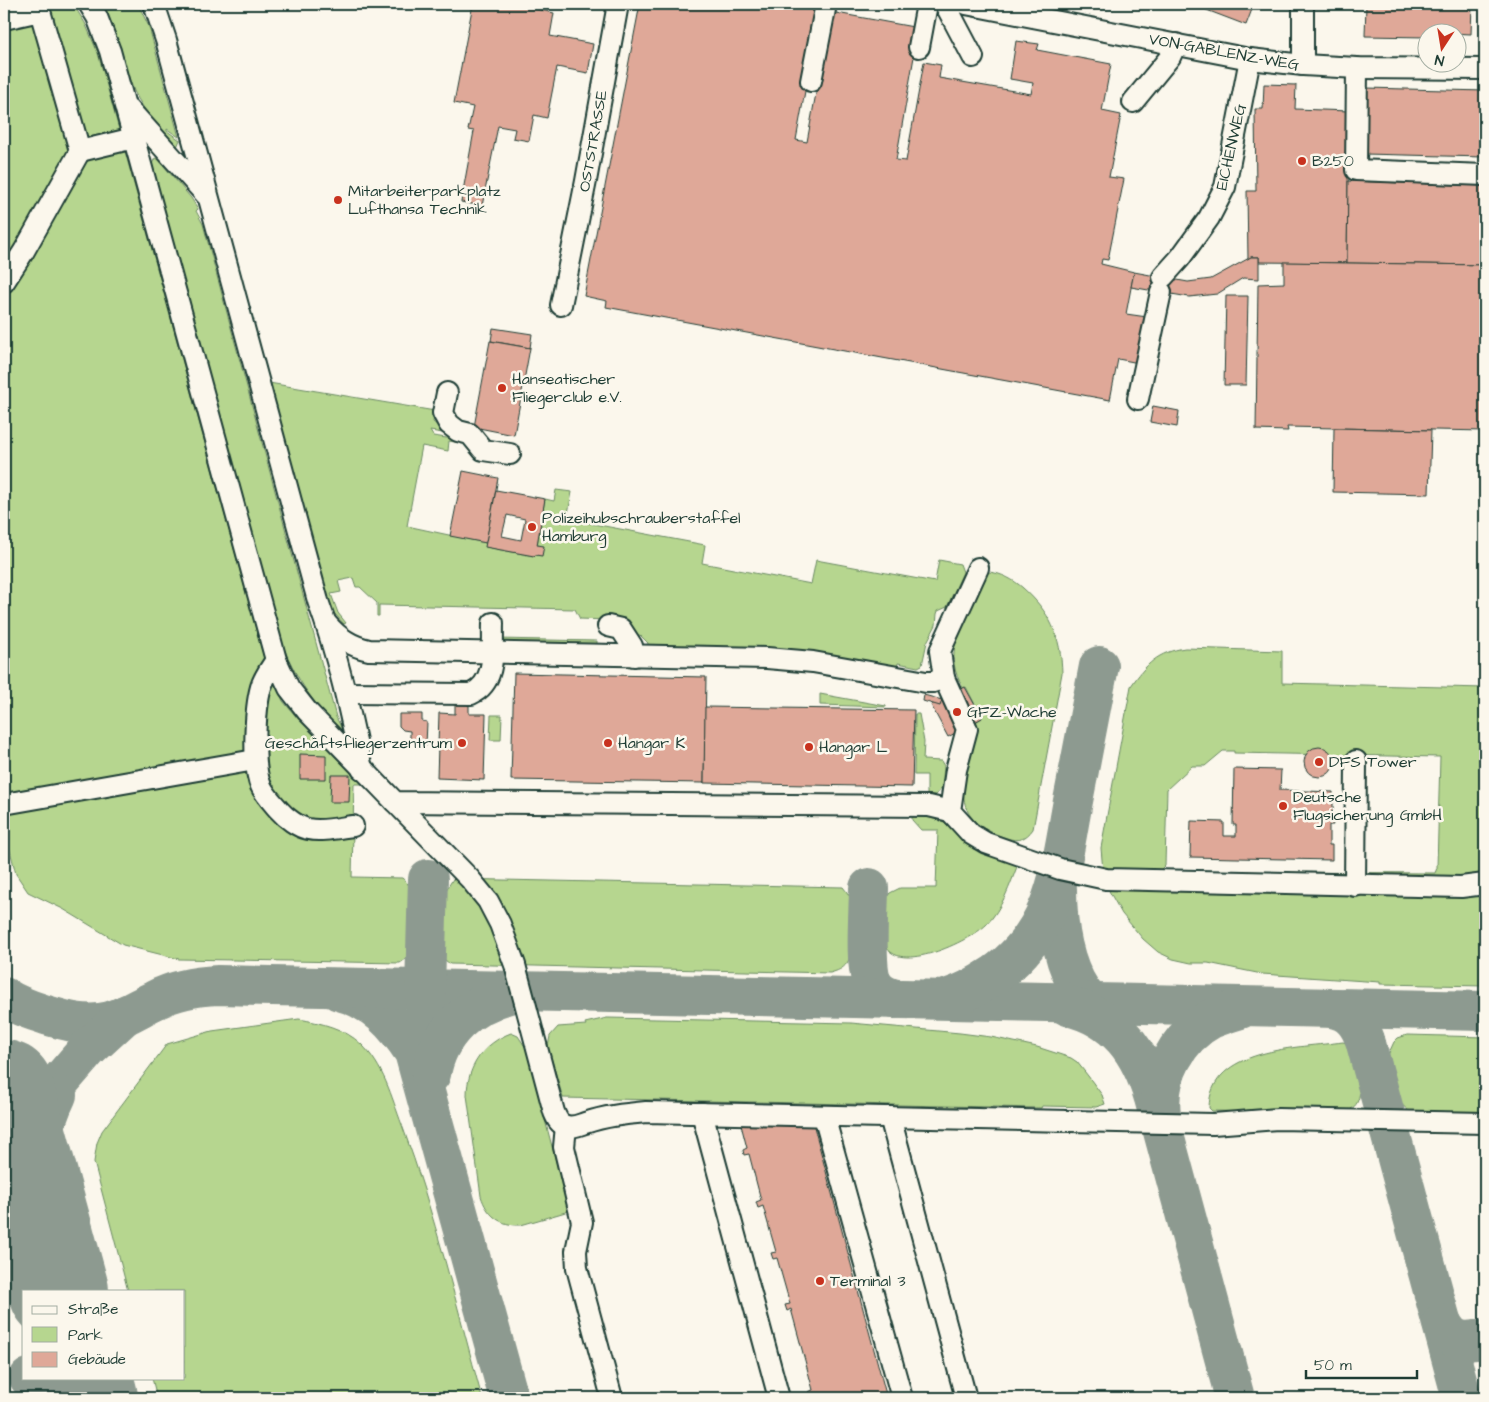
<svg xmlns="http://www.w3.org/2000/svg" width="1489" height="1402" font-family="'Architects Daughter',sans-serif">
<rect width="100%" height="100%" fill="#fbf7ec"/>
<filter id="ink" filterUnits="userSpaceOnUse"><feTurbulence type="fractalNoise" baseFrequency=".02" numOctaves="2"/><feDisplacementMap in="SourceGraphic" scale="10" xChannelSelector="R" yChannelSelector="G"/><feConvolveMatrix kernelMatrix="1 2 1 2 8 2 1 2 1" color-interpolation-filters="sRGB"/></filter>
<g filter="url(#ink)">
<g fill="#b6d68f" stroke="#6a8a62" fill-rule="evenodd">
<path d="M 4,4 L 73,4 L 85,23 L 98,53 L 264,658 L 283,701 L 299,720 L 362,784 L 354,784 L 352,877 L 402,878 C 408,883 413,890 414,898 C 415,907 415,945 411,953 C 409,958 404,960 400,963 L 179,959 L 123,945 L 63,909 L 28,892 L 16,874 L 4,827 Z"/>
<path d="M 102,4 L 138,4 L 149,27 L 179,137 L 167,129 L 167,131 L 180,140 L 177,147 C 161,130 144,112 134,91 C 122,62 118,31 102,4 Z"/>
<path d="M 155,158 L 158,159 L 191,198 L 198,209 L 196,211 L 203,224 L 336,717 L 342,729 L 340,730 C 312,701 299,684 283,646 L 152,164 Z"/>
<path d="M 269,383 L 435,411 L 433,422 L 449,434 L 430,431 L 433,436 L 460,440 L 466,444 L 449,441 L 448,451 L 422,446 L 407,526 L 486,543 L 486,547 L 534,556 L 543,546 L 537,545 L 545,499 L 554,501 L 556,490 L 572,492 L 567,519 L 705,545 L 702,563 L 811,584 L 816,560 L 935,582 L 939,560 L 960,564 L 963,572 L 947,607 L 938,611 L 937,614 L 936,625 L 927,642 L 922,665 L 918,667 L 898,663 L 897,667 L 647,647 L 648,643 L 640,635 L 635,636 L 609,620 L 580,619 L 575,609 L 379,605 L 379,616 L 377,616 L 377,603 L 360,587 L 356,587 L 353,578 L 338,581 L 341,592 L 331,594 L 338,613 L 346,623 L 344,624 L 333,612 L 326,596 Z"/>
<path d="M 989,572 C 1001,573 1014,580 1023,588 C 1050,612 1061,636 1062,673 L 1033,829 C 1026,839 1018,842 1007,838 C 955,822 959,794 972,749 C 974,740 978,732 974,723 L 982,718 L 966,687 L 963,688 C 953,670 952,660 956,639 L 986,575 Z"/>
<path d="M 497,639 L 597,641 L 597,646 L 503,644 Z"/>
<path d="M 1185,648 L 1282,651 L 1282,683 L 1485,688 L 1485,986 L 1380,984 L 1380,982 L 1262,974 L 1208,963 L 1191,963 L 1173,959 L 1158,952 L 1143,939 L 1122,914 L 1108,889 L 1103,871 L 1101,848 L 1131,686 C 1146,664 1158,652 1185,648 ZM 1223,751 L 1234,751 L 1234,753 L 1440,757 L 1437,868 L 1435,873 L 1262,872 L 1208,873 L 1159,871 L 1165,865 L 1167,789 L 1192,766 L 1205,766 Z"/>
<path d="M 820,694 L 886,706 L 886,707 L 820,705 Z"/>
<path d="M 915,714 L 919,714 L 924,742 L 923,760 L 941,761 L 944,766 L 942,788 L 936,795 L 927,795 L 927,775 L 914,775 Z"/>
<path d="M 491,715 L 502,715 L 501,740 L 490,740 Z"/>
<path d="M 912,815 L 925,816 L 944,822 L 973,849 L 1018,864 C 1010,885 1002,909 986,925 C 969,941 897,976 885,944 L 885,899 L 890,893 L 900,888 L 936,888 L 938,830 L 921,830 L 912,820 Z"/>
<path d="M 453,879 L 843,887 C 847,892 851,897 852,904 C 854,916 854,954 847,963 C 843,969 837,971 830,973 L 450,964 L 440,956 L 438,950 L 439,901 Z"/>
<path d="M 607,1018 L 851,1023 L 960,1033 L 991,1037 L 1037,1047 L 1071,1058 L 1077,1062 L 1088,1076 L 1102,1095 L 1105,1104 L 1096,1107 L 1042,1106 L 1041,1108 L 563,1098 L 548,1047 L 550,1036 L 558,1027 L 586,1025 L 585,1023 Z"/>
<path d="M 299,1019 C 321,1023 344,1028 361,1044 C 384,1066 391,1096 402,1125 C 435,1214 457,1307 482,1398 L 157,1398 L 152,1378 L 184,1378 L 184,1291 L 128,1291 L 94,1162 L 97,1143 L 102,1131 L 167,1044 L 212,1031 Z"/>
<path d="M 511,1033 L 518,1036 L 526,1048 L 569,1211 L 521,1225 C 500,1226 487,1215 481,1196 L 467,1095 C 467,1066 484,1043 511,1033 Z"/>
<path d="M 1407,1035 L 1485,1037 L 1485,1117 L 1419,1115 L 1409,1111 L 1401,1104 L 1388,1055 L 1394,1042 L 1398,1038 Z"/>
<path d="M 1343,1042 L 1347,1043 C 1354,1056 1364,1086 1358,1100 C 1356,1107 1350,1110 1344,1113 L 1212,1111 L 1209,1108 C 1210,1047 1299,1048 1343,1042 Z"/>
</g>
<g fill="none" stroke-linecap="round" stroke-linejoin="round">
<g stroke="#8d9a90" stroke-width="40">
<path d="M 869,888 C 869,908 864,968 873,984 C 877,992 886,996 894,999"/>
<path d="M 1057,889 C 1057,923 1062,962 1081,991 C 1088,1001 1096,1010 1104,1018"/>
<path d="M 339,991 C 374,1000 395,1023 414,1052 L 509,1398"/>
<path d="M 4,997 C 17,1006 31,1010 46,1015 C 66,1021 88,1027 110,1021 C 126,1017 140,1007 155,1000 C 174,990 196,986 218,985 L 1485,1011"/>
<path d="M 946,999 C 964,994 979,985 994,975 C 1057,930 1060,870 1073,801 C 1082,756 1090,711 1099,666"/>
<path d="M 1068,1006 C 1117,1018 1140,1051 1154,1098 L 1235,1398"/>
<path d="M 1332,1008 C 1351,1012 1359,1023 1365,1040 L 1462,1398"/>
<path d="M 426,1074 L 425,989 L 428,879"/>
<path d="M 431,1074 C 438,1032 469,1005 509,994"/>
<path d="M 1161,1114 C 1156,1077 1178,1036 1211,1019 C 1220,1015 1230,1012 1240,1009"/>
<path d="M 4,1146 L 88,1049 L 125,1015"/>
<path d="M 41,1223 C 40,1212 38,1202 37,1191 C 34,1162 44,1121 57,1095"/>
<path d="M 1442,1323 C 1452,1343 1465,1343 1485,1338"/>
<path d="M 29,1378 L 55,1388 L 70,1398"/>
</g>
<g stroke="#8d9a90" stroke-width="100">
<path d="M 4,1090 L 59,1291"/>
<path d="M 83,1378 L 88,1398"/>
</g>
</g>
<g fill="#dfa898" stroke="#1f3d34" fill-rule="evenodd">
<path d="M 473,4 L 537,4 L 536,9 L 554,13 L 550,36 L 593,44 L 588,73 L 557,67 L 547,118 L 534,115 L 529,141 L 513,138 L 515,129 L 498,126 L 482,206 L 461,202 L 474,131 L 468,130 L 473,107 L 454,103 Z"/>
<path d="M 640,4 L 786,4 L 820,10 L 796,140 L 807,142 L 831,12 L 919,28 L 896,160 L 906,161 L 924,62 L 941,65 L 939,78 L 1031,94 L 1033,83 L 1010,79 L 1016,41 L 1039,44 L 1037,50 L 1111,64 L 1102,111 L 1121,115 L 1109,177 L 1124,179 L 1108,260 L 1102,259 L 1101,264 L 1134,272 L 1126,314 L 1147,317 L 1139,363 L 1118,359 L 1110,400 L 606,307 L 607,301 L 584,296 Z"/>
<path d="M 1206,4 L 1254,4 L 1246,25 L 1204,9 Z"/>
<path d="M 1366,4 L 1472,4 L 1471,34 L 1426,32 L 1426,37 L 1365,36 Z"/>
<path d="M 1264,84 L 1296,85 L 1295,109 L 1349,111 L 1347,263 L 1259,262 L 1259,257 L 1251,257 L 1248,259 L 1247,191 L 1256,191 L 1255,109 L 1263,109 Z"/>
<path d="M 1366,88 L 1485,91 L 1484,157 L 1365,154 Z"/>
<path d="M 1348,181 L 1485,186 L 1485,265 L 1347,263 Z"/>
<path d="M 1251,257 L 1259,257 L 1259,279 L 1243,278 L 1217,294 L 1189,297 L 1131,287 L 1134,272 L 1188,282 L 1211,279 Z"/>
<path d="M 1284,262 L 1485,265 L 1485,431 L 1287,427 L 1288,431 L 1256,430 L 1258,284 L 1284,283 Z"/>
<path d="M 1226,296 L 1248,296 L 1246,385 L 1224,385 Z"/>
<path d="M 493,328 L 532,334 L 530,348 L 491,341 Z"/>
<path d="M 490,341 L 530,348 L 514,435 L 474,427 Z"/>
<path d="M 1153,406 L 1179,411 L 1177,427 L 1150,422 Z"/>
<path d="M 1334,428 L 1431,430 L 1429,494 L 1333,492 Z"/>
<path d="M 463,471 L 498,478 L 486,543 L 450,536 Z"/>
<path d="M 496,490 L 545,499 L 537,545 L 544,546 L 542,556 L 535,555 L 534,556 L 485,547 ZM 507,515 L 525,519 L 521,540 L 502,536 Z"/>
<path d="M 514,673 L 706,677 L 704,783 L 511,780 Z"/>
<path d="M 965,687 L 982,718 L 948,737 L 931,705 Z"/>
<path d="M 924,695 L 942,700 L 940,706 L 923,701 Z"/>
<path d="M 455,704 L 469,704 L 469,714 L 486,714 L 484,780 L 437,778 L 439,713 L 455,714 Z"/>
<path d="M 705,707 L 914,710 L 912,787 L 704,783 Z"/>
<path d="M 399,714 L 422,714 L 422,721 L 427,722 L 426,745 L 414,744 L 410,741 L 410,731 L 403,730 L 399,726 Z"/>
<circle cx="1319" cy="762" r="15"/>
<path d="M 300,754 L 326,755 L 326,779 L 300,779 Z"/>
<path d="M 1234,769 L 1281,770 L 1280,790 L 1333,792 L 1333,825 L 1329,825 L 1329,845 L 1332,845 L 1332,860 L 1190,857 L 1191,821 L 1224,822 L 1224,836 L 1236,836 L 1236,825 L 1233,825 Z"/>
<path d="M 331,775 L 350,775 L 349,802 L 330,802 Z"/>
<path d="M 740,1121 L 813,1123 L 887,1398 L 810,1398 L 808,1392 L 813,1390 L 791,1309 L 787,1311 L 785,1305 L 790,1304 L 777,1258 L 773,1259 L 771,1253 L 776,1252 L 763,1206 L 758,1208 L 756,1202 L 761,1200 L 749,1154 L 744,1155 L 743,1150 L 747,1148 Z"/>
</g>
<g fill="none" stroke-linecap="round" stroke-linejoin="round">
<g stroke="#1f3d34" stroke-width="24">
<g id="minor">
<path d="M 89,4 L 97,17 L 110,51 L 276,660 L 289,688 L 307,711 L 395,802 L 929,806 L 950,811"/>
<path d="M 154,4 L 166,40 L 318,601 C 338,656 350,712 362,769"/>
<path d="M 945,4 L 973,57"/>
<path d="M 966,4 L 1250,59 L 1303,65 L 1357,68 L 1485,69"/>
<path d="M 1303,4 L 1303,65"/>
<path d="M 4,19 L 40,11 L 80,151 L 134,138"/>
<path d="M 919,47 L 927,4"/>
<path d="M 1357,68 L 1356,170 L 1485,175"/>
<path d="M 811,81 L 826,4"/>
<path d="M 1133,102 L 1170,57 L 1176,44"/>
<path d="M 128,108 L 206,195"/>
<path d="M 1163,277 L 1180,258 L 1209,218 L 1225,187 L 1250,59"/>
<path d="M 4,282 L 24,251 L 80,151"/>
<path d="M 561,305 L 586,181 L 618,4"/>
<path d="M 447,393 L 443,413 L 449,424 L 458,431 L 470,434 L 483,450 L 510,454"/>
<path d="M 1138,399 L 1161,292"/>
<path d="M 978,568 L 940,651 L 944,678 L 967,729 L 956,770 L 950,811 L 971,834 L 986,843 L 1060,869 L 1106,879 L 1461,887 L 1485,884"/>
<path d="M 327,624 C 339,638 351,646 369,650 L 767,658 L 813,662 L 926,682 L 933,682 L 944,678"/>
<path d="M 608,626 L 621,629 L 632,646 L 634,656"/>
<path d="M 276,660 C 270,669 264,677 261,687 C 255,708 252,767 261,786 C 265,795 273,803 279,810 C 286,818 298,827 308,829 C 322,832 338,828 353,826"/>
<path d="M 346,693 L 471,694 C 498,682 492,647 493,623"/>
<path d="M 395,802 L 470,879 L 488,901 L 500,924 L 515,965 L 554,1112 C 557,1119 559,1124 566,1126 C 573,1128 579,1125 585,1123 C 605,1116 625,1114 646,1112 L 1213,1124 L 1278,1119 L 1485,1123"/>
<path d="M 4,804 L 255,760"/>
<path d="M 1355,886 L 1356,761"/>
<path d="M 702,1113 L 779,1398"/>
<path d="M 824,1116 L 902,1398"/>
<path d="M 890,1117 L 966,1398"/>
<path d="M 566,1126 L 564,1147 L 582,1222 L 576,1251 L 577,1268 L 612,1398"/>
</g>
</g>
<use href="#minor" stroke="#fbf7ec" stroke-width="20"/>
</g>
</g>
<g fill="#c8321e" stroke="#fbf7ec" stroke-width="2">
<circle cx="1302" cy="161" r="5"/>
<circle cx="338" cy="200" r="5"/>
<circle cx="502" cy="388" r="5"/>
<circle cx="532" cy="527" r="5"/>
<circle cx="957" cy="712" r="5"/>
<circle cx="462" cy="743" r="5"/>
<circle cx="608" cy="743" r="5"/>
<circle cx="809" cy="747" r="5"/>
<circle cx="1319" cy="762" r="5"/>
<circle cx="1283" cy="806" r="5"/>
<circle cx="820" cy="1281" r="5"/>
</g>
<g text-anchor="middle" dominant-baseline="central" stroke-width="5" stroke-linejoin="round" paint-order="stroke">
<g font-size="16" fill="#1f3d34" stroke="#fbf7ec">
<text transform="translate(1224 52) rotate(10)">VON-GABLENZ-WEG</text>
<text transform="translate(593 141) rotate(-80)">OSTSTRASSE</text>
<text transform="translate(1231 147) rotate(-77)">EICHENWEG</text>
</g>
<g font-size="16" fill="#1f3d34" stroke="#fbf7ec" text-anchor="start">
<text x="1312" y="161">B250</text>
<text x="348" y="191">Mitarbeiterparkplatz<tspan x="348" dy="18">Lufthansa Technik</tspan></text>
<text x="512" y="379">Hanseatischer<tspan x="512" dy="18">Fliegerclub e.V.</tspan></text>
<text x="542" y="518">Polizeihubschrauberstaffel<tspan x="542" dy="18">Hamburg</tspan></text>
<text x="967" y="712">GFZ-Wache</text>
<text x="452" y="743" text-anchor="end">Geschäftsfliegerzentrum</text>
<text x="618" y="743">Hangar K</text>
<text x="819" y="747">Hangar L</text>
<text x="1329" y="762">DFS Tower</text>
<text x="1293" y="797">Deutsche<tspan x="1293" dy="18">Flugsicherung GmbH</tspan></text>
<text x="830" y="1281">Terminal 3</text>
</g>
</g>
<rect width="1489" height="1402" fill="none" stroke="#fbf7ec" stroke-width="20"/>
<rect x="10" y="10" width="1469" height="1382" fill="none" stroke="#1f3d34" stroke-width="2" filter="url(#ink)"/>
<rect x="22" y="1290" width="162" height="90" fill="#fbf7ec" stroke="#a3ada2"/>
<rect x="32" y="1306" width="25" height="8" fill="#fbf7ec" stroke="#a3ada2"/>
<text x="68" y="1314" font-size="15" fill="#1f3d34">Straße</text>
<rect x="32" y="1327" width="25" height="15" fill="#b6d68f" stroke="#a3ada2"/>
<text x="68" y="1340" font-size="15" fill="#1f3d34">Park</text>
<rect x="32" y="1352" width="25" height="15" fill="#dfa898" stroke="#a3ada2"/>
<text x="68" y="1364" font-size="15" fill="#1f3d34">Gebäude</text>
<g transform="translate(1442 48) rotate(192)"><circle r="24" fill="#fbf7ec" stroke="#a3ada2"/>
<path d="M0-4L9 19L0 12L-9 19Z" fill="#c8321e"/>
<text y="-8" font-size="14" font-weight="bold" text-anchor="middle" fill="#1f3d34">N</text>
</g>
<path d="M1306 1370v8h111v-8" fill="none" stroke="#1f3d34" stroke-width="2.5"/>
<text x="1314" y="1370" font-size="15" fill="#1f3d34" stroke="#fbf7ec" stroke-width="4" paint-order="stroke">50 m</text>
</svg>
